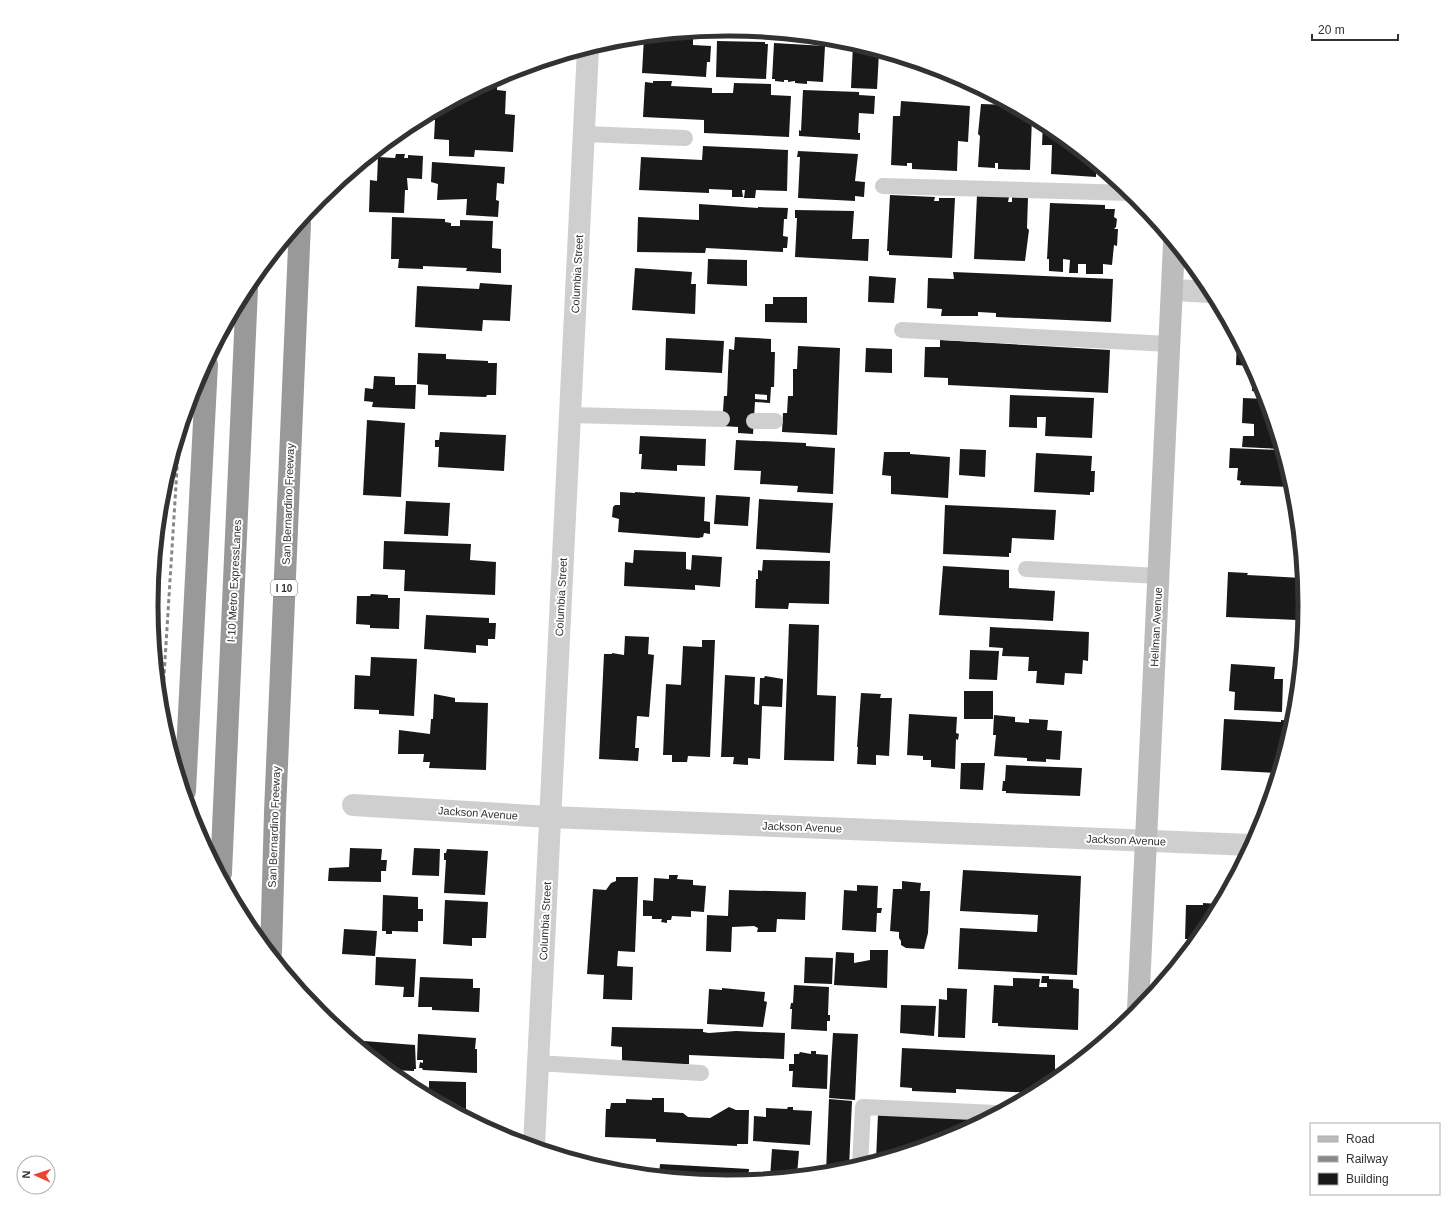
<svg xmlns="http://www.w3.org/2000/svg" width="1456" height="1211" font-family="Helvetica,sans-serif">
<rect width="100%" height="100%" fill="#fff"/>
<g fill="#191919" fill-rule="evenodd">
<path d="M 689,33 L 693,34 L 693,45 L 711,46 L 710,62 L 707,62 L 706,77 L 642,73 L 644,37 Z"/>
<path d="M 717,41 L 765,42 L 765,44 L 768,44 L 766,79 L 716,77 Z"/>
<path d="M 774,43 L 825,46 L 823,82 L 807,81 L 807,84 L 795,83 L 795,81 L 788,82 L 788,80 L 784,80 L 784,82 L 775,81 L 775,79 L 772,79 Z"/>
<path d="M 853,44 L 879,52 L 877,89 L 851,88 Z"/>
<path d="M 497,78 L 497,90 L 506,91 L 505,114 L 515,115 L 513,152 L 475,150 L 474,157 L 449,156 L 449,140 L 434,139 L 435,120 L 425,120 L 426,117 Z"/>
<path d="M 653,81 L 672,81 L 671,86 L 712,88 L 712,93 L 733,93 L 734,83 L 771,84 L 771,95 L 791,96 L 789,137 L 704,133 L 704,120 L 643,117 L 645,82 L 653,83 Z"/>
<path d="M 803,90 L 859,92 L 859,95 L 875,96 L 874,114 L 859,113 L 858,133 L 860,133 L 860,140 L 799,136 L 799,130 L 801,131 Z"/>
<path d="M 901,101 L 970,106 L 968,142 L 958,141 L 957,171 L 912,169 L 912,163 L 907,163 L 907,166 L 891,165 L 893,116 L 900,116 Z"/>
<path d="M 981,104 L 1009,105 L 1032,118 L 1030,170 L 998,169 L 998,163 L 995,163 L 995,168 L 978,167 L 980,136 L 978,134 Z"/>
<path d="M 1043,123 L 1048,126 L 1104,172 L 1096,171 L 1096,177 L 1051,174 L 1052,145 L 1042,145 Z"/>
<path d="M 703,146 L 788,150 L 787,191 L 756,190 L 755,198 L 744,198 L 745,190 L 742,190 L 743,197 L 732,197 L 732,190 L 709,189 L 709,193 L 639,190 L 641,157 L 702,160 Z"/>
<path d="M 798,151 L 858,154 L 855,181 L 865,182 L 864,197 L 855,196 L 855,201 L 798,198 L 800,157 L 797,157 Z"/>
<path d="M 396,154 L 405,154 L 404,158 L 408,158 L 408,155 L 423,156 L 422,179 L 407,178 L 408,190 L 405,190 L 404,213 L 369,212 L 370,180 L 377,181 L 378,157 L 395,158 Z"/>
<path d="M 432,162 L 505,167 L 504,184 L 497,183 L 496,200 L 499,201 L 498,217 L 466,215 L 467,199 L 437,200 L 438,184 L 431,182 Z"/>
<path d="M 890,195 L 935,197 L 934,201 L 939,201 L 939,198 L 955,198 L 952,258 L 889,255 L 889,251 L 887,251 Z"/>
<path d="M 977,195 L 1009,197 L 1008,202 L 1012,202 L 1012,197 L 1028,198 L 1027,228 L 1029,230 L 1025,261 L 974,259 Z"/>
<path d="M 1050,203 L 1105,205 L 1105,209 L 1115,209 L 1114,217 L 1117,219 L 1116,227 L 1114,229 L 1118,229 L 1117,246 L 1114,245 L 1112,265 L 1103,264 L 1103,274 L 1086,274 L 1086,264 L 1078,264 L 1078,273 L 1069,273 L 1070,260 L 1063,259 L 1063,272 L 1049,271 L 1049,259 L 1047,259 Z"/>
<path d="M 699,204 L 758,208 L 758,207 L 788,208 L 787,219 L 784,219 L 783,236 L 788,237 L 787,248 L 783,248 L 783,252 L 706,248 L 705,253 L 637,252 L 638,217 L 699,220 Z"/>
<path d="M 795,210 L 854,211 L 852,239 L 869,239 L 868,261 L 795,257 L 797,218 L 795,218 Z"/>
<path d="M 392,217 L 445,219 L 445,222 L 451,223 L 451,226 L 460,226 L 460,220 L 493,221 L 492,248 L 501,249 L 501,273 L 466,271 L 467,268 L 423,266 L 423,269 L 398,268 L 399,259 L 391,259 Z"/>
<path d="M 708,259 L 747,260 L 747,286 L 707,284 Z"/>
<path d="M 635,268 L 692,272 L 691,284 L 696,284 L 695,314 L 632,310 Z"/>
<path d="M 953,272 L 1113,279 L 1111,322 L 996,317 L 996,313 L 978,312 L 978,316 L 941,316 L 942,309 L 927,308 L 928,278 L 954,279 Z"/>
<path d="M 869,276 L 896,278 L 894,303 L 868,302 Z"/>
<path d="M 480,283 L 512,285 L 510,321 L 483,320 L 482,331 L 415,327 L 417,286 L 479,289 Z"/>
<path d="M 773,297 L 807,297 L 807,323 L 765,322 L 765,304 L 773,304 Z"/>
<path d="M 735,337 L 771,339 L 771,352 L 775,352 L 774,387 L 771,387 L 770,403 L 755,402 L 753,434 L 738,433 L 738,427 L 722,426 L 724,396 L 727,396 L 729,349 L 734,350 ZM 755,394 L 767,395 L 767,400 L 755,399 Z"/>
<path d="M 666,338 L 724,341 L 722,373 L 665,370 Z"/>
<path d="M 940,340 L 1110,350 L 1108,393 L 948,385 L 948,378 L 924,377 L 925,347 L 940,347 Z"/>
<path d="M 1237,341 L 1251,366 L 1236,365 Z"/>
<path d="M 798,346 L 840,348 L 837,435 L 782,432 L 783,413 L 787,413 L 788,396 L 793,396 L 793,369 L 797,369 Z"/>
<path d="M 866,348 L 892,349 L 892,373 L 865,372 Z"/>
<path d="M 418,353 L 446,354 L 446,359 L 488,361 L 488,363 L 497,363 L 496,395 L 487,395 L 486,397 L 428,395 L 428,385 L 417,384 Z"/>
<path d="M 1253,371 L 1262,389 L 1257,389 L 1257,392 L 1252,391 Z"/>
<path d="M 374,376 L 395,377 L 395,385 L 416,385 L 415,409 L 372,407 L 373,402 L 364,401 L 365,388 L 373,389 Z"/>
<path d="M 1010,395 L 1094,398 L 1092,438 L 1045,436 L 1046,417 L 1037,417 L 1037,428 L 1009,427 Z"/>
<path d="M 1243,398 L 1265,399 L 1280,449 L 1242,447 L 1243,436 L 1254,436 L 1254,424 L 1242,423 Z"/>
<path d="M 367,420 L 405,423 L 401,497 L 363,495 Z"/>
<path d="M 440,432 L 506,435 L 504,471 L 438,467 L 439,447 L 435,447 L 435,440 L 439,440 Z"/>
<path d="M 640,436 L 706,439 L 705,466 L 677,465 L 677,471 L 641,469 L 642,454 L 639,454 Z"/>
<path d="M 736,440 L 806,443 L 806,446 L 835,448 L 833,494 L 797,492 L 798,486 L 760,484 L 761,471 L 734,470 Z"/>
<path d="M 1230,448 L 1280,450 L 1292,487 L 1240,485 L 1241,481 L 1237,480 L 1238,468 L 1229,468 Z"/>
<path d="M 960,449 L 986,450 L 985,477 L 959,475 Z"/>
<path d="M 884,452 L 910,452 L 910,454 L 950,457 L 948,498 L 891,494 L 891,476 L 882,475 Z"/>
<path d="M 1036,453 L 1092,456 L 1091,471 L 1095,471 L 1094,492 L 1090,492 L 1090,495 L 1034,492 Z"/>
<path d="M 620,492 L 635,493 L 635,492 L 705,497 L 704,521 L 710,522 L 710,534 L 704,533 L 703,537 L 698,538 L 618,532 L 619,519 L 612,517 L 613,507 L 615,505 L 620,505 Z"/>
<path d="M 716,495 L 750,497 L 748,526 L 714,524 Z"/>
<path d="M 759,499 L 833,503 L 830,553 L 756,549 Z"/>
<path d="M 406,501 L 450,503 L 448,536 L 404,534 Z"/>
<path d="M 945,505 L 1056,510 L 1054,540 L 1012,538 L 1011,553 L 1009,553 L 1009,557 L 943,554 Z"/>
<path d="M 384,541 L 471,544 L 470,560 L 496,562 L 495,595 L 404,591 L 405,570 L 383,569 Z"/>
<path d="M 634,550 L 686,552 L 686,569 L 691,570 L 692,555 L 722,557 L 720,587 L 695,585 L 695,590 L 624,586 L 625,562 L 633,563 Z"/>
<path d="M 763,560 L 830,561 L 829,604 L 789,603 L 788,609 L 755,608 L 756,579 L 758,579 L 758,570 L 762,571 Z"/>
<path d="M 943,566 L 1009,570 L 1009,588 L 1055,591 L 1053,621 L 939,615 Z"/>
<path d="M 1228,572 L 1248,573 L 1247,575 L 1302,578 L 1304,600 L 1302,600 L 1301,606 L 1298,606 L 1297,620 L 1226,617 Z"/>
<path d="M 371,594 L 388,595 L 388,598 L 400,598 L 399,629 L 370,628 L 370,625 L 356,624 L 357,596 L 370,596 Z"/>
<path d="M 426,615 L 489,618 L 489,623 L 496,623 L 495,639 L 488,639 L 488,646 L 476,645 L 476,653 L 424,649 Z"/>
<path d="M 789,624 L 819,625 L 817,695 L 836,696 L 834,761 L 784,760 Z"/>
<path d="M 990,627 L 1089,632 L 1088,661 L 1083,660 L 1082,674 L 1065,673 L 1064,685 L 1036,683 L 1037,671 L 1028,671 L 1029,657 L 1002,656 L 1003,648 L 989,647 Z"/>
<path d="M 625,636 L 649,637 L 648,654 L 654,655 L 649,717 L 637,716 L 635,748 L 639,748 L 638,761 L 599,759 L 604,654 L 612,654 L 612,653 L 624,655 Z"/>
<path d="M 702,640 L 715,640 L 710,757 L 688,756 L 687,762 L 672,762 L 672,755 L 663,755 L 666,684 L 681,685 L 683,646 L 702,647 Z"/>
<path d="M 970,650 L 999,651 L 997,680 L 969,679 Z"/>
<path d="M 371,657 L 417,659 L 414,716 L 379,714 L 379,710 L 354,709 L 355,675 L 370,676 Z"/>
<path d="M 1231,664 L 1275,667 L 1274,679 L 1283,679 L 1282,712 L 1234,710 L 1235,692 L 1229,691 Z"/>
<path d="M 725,675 L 755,677 L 754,704 L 759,705 L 760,678 L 764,678 L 765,676 L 783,679 L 782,707 L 762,706 L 760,759 L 748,758 L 748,765 L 733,764 L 734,757 L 721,757 Z"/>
<rect x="964" y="691" width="29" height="28"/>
<path d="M 861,693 L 881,694 L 880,698 L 892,698 L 889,756 L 876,755 L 876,765 L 857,764 L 858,747 L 857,747 Z"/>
<path d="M 434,694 L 455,698 L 455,702 L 488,703 L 486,770 L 429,768 L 430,762 L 423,762 L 424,754 L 398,754 L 399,730 L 430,734 L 431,719 L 433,719 Z"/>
<path d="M 909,714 L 957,717 L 956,733 L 959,734 L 958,740 L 956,739 L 955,769 L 931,767 L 931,760 L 923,760 L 923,756 L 907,755 Z"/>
<path d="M 994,715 L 1015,717 L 1015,722 L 1029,723 L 1029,719 L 1048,720 L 1047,730 L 1062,731 L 1060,760 L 1046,759 L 1046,762 L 1027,761 L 1027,758 L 994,756 L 996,735 L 993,735 Z"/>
<path d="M 1224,719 L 1281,722 L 1281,720 L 1293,721 L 1277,773 L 1221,770 Z"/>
<path d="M 961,763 L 985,763 L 983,790 L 960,789 Z"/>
<path d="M 1006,765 L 1082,768 L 1080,796 L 1006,793 L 1006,791 L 1002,791 L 1003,781 L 1005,781 Z"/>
<path d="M 350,848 L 382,849 L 381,860 L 387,860 L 386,871 L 381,871 L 381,882 L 328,881 L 329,868 L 349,867 Z"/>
<path d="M 414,848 L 440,849 L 439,876 L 412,875 Z"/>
<path d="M 447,849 L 488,851 L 485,895 L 444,893 L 446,860 L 444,860 L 444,853 L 446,853 Z"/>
<path d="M 963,870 L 1081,876 L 1077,975 L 958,969 L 960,928 L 1037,932 L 1038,915 L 960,911 Z"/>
<path d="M 669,875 L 678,875 L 677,879 L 693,880 L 693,885 L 706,886 L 704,912 L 691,911 L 691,917 L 672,916 L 671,920 L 667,920 L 667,923 L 661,922 L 662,919 L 652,919 L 652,916 L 643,916 L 643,900 L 653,901 L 654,878 L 669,879 Z"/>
<path d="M 616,877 L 638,877 L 635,952 L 618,951 L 617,966 L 633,967 L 632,1000 L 603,999 L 604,975 L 587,974 L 593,889 L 606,890 L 611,883 L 616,881 Z"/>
<path d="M 902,881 L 921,883 L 920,891 L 930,891 L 928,933 L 924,949 L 906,948 L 901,945 L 901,941 L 899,938 L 899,932 L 890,931 L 893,889 L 902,889 Z"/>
<path d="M 857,885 L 878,886 L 877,908 L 882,908 L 881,913 L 877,913 L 876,932 L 842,930 L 844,890 L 857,891 Z"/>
<path d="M 729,890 L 806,892 L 805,920 L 777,919 L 776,932 L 757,932 L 758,928 L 754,926 L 732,927 L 731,952 L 706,951 L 707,915 L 728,916 Z"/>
<path d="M 383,895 L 418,897 L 418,909 L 423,909 L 423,921 L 418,921 L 418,932 L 392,931 L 392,934 L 386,934 L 386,931 L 382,931 Z"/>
<path d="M 445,900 L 488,902 L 486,938 L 472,938 L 472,946 L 443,944 Z"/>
<path d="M 1203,903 L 1219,904 L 1207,926 L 1196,939 L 1185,939 L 1186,905 L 1203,905 Z"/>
<path d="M 344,929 L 377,931 L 375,956 L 342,954 Z"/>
<path d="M 870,950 L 888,950 L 887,988 L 834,985 L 836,952 L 854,953 L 854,963 L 870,960 Z"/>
<path d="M 376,957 L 416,959 L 414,997 L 403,997 L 404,987 L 375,985 Z"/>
<path d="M 805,957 L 833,958 L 832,984 L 804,983 Z"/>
<path d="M 1042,976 L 1049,976 L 1049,979 L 1073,980 L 1073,988 L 1079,989 L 1078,1030 L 998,1026 L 998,1023 L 992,1023 L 994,985 L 1013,986 L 1013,978 L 1040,979 L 1039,987 L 1047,987 L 1047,983 L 1041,983 Z"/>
<path d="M 420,977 L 473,979 L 473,988 L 480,988 L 479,1012 L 432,1010 L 432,1007 L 418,1007 Z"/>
<path d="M 794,985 L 829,987 L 828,1015 L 830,1015 L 830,1021 L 827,1021 L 827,1031 L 791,1029 L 792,1009 L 790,1009 L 791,1003 L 793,1003 Z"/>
<path d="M 722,988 L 765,992 L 764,1001 L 767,1002 L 763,1027 L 707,1024 L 709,989 L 722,990 Z"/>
<path d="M 947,988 L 967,989 L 965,1038 L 938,1037 L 939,999 L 947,1000 Z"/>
<path d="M 901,1005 L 936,1006 L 934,1036 L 900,1033 Z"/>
<path d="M 612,1027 L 703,1029 L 703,1032 L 709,1033 L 736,1031 L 785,1033 L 784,1059 L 689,1055 L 689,1064 L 686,1064 L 686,1066 L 622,1064 L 622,1047 L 611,1046 Z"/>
<path d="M 833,1033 L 858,1034 L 855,1100 L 829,1098 Z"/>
<path d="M 418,1034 L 476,1038 L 475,1049 L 477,1049 L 477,1073 L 423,1070 L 422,1068 L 419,1068 L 420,1062 L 423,1063 L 423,1060 L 417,1060 Z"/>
<path d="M 364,1041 L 415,1045 L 416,1069 L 414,1069 L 414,1071 L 390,1070 L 363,1048 Z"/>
<path d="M 902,1048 L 1055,1055 L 1055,1069 L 1060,1070 L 1060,1075 L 1048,1085 L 1033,1093 L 956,1089 L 956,1093 L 912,1091 L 912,1088 L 900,1087 Z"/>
<path d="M 811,1051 L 816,1051 L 816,1054 L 828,1055 L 827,1089 L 792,1087 L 793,1071 L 789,1071 L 789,1064 L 794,1064 L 794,1054 L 799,1054 L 800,1052 L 811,1054 Z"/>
<path d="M 429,1081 L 466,1082 L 466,1114 L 464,1115 L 429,1096 Z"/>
<path d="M 652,1098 L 664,1098 L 664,1112 L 683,1113 L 688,1117 L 710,1118 L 729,1107 L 736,1110 L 749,1110 L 748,1144 L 737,1144 L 737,1146 L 656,1142 L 656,1139 L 605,1137 L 606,1109 L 610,1109 L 611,1103 L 626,1103 L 626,1099 L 652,1100 Z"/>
<path d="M 829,1099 L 852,1101 L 849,1168 L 826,1172 Z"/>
<path d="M 788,1107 L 793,1107 L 793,1110 L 812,1111 L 810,1145 L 753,1141 L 754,1116 L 766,1117 L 766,1108 L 787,1109 Z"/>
<path d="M 878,1114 L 975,1115 L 975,1124 L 948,1138 L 876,1160 Z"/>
<path d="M 772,1149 L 799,1151 L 797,1175 L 770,1178 Z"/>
<path d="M 660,1164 L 749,1169 L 748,1180 L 728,1182 L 659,1175 Z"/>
</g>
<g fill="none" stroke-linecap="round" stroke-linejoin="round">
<g stroke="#cfcfcf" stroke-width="16">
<path d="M 584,134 L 685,138"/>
<path d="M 883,186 L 1130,193"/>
<path d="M 902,330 L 1169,344"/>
<path d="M 571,415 L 722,419"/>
<path d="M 754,421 L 775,421"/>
<path d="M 1026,569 L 1159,576"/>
<path d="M 537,1063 L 701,1073"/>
<path d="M 860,1165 L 863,1107 L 996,1113"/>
</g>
<g stroke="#cfcfcf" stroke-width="22">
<path d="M 1172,290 L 1211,292"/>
<path d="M 353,805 L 550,817 L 1251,845"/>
<path d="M 534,1146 L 588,49"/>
</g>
<path stroke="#bcbcbc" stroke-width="22" d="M 1138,1010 L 1174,244"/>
<g stroke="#999" stroke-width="22">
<path d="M 185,791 L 207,364"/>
<path d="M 221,873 L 247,289"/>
<path d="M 271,952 L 275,812 L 300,223"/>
</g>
<path stroke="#878787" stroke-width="3" stroke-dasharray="4 3" stroke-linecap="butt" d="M 162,708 L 179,437"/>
</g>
<g text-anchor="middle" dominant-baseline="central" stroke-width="4" stroke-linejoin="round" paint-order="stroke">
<rect fill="#fff" stroke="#707070" stroke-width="1" x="271" y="580" width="26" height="16" rx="3"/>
<g font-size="10" font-weight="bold" fill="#323232">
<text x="284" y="588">I 10</text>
</g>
<g font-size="11" fill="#323232" stroke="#fff">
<text transform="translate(577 274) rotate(-87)">Columbia Street</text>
<text transform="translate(288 504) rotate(-88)">San Bernardino Freeway</text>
<text transform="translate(234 581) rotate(-87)">I-10 Metro ExpressLanes</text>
<text transform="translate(561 597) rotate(-87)">Columbia Street</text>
<text transform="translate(1156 627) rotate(-87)">Hellman Avenue</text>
<text transform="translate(478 813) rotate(4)">Jackson Avenue</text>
<text transform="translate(274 827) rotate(-88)">San Bernardino Freeway</text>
<text transform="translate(802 827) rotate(2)">Jackson Avenue</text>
<text transform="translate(1126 840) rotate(2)">Jackson Avenue</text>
<text transform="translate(545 921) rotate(-87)">Columbia Street</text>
</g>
</g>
<path d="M0 0H1456V1211H0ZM727 36H729A569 569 0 0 1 1298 605V606A569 569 0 0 1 729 1175H727A569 569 0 0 1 158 606V605A569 569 0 0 1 727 36Z" fill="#fff" fill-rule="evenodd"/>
<path fill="none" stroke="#323232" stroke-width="5" d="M727 36H729A569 569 0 0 1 1298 605V606A569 569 0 0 1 729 1175H727A569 569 0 0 1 158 606V605A569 569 0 0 1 727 36Z"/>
<rect x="1310" y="1123" width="130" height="72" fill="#ffffff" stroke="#adadad"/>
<rect x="1318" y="1136" width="20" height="6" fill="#bcbcbc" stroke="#adadad"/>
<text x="1346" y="1143" font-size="12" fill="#323232">Road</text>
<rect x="1318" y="1156" width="20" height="6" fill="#878787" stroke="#adadad"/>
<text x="1346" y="1163" font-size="12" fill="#323232">Railway</text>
<rect x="1318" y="1173" width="20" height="12" fill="#191919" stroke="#adadad"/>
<text x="1346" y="1183" font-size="12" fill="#323232">Building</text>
<g transform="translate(36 1175) rotate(273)"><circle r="19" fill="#ffffff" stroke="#adadad"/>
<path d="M0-3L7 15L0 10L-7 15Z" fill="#ed4431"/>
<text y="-6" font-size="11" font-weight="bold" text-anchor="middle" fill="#323232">N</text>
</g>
<path d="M1312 34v6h86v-6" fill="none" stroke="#323232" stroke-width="2"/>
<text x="1318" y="34" font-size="12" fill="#323232" stroke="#ffffff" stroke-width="3" paint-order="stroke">20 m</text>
</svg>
